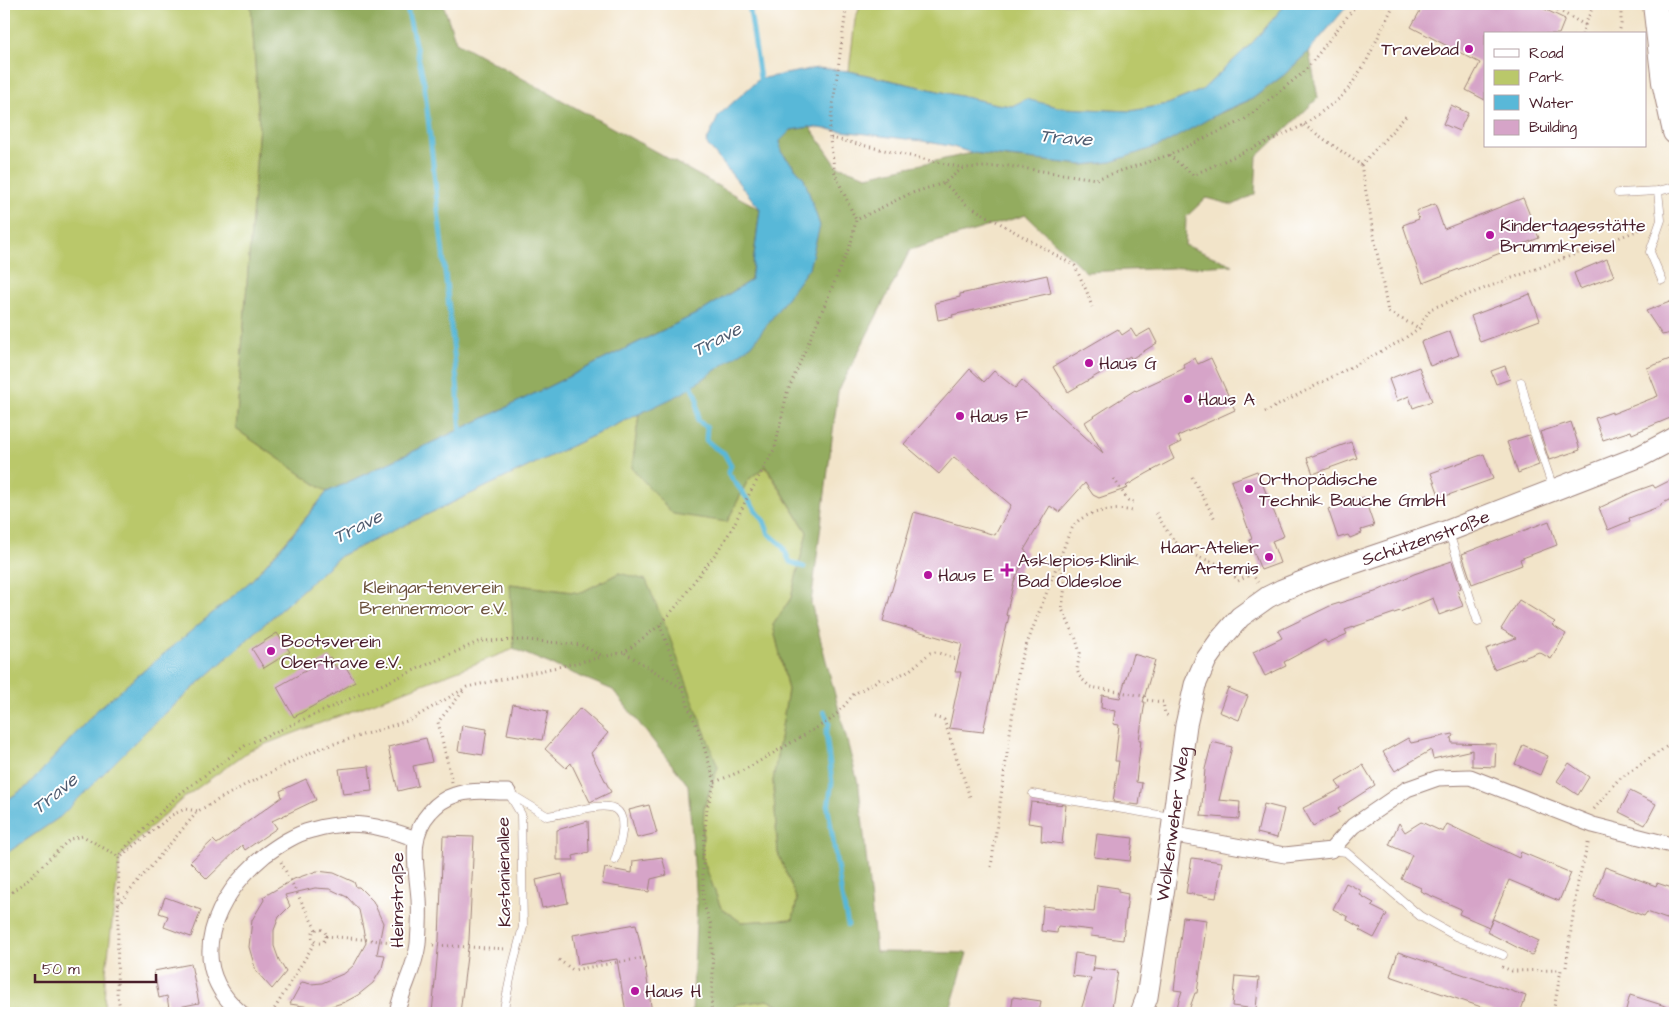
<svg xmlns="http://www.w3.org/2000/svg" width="1679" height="1017" font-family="'Architects Daughter',sans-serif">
<rect width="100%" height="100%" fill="#fff"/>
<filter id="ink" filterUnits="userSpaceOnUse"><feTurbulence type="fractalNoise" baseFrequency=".02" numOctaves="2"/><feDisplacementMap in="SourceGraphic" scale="10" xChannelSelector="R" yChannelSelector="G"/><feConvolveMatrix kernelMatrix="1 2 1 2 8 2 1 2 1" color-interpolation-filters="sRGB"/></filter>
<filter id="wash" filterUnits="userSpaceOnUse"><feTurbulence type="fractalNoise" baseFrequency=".0096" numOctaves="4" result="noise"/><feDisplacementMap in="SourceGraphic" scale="20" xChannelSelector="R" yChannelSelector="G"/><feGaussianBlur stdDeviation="1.12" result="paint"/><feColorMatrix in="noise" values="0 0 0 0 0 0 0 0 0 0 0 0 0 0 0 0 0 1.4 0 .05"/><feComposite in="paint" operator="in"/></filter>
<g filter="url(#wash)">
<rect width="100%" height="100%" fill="#f2e4c9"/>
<g fill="#bac86a" stroke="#82744a">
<path d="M 4,4 L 251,4 L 259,125 L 236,429 L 327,492 L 293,533 L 252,580 L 97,710 L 28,786 L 4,802 Z"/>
<path d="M 861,4 L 1286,4 L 1253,42 L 1202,90 L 1168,104 L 1131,111 L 1062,108 L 1026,100 L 1012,106 L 996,104 L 849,71 L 855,20 Z"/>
<path d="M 639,414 L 632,468 L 727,522 L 748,480 L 765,466 L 807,532 L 791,598 L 773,625 L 788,690 L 773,781 L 778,853 L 797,900 L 793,919 L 741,922 L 721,908 L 702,857 L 704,807 L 718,767 L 619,573 L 580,593 L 511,584 L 514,649 L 250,750 L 181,800 L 150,828 L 120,857 L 105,980 L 104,1013 L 4,1013 L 4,855 L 60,817 L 149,728 L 340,556 Z"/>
<path d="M 768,1000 L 794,1013 L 724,1013 L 737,1004 Z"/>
</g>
<g fill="#93ac5e" stroke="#6e6644">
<path d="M 251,4 L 443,4 L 456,42 L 760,209 L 751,280 L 704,310 L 501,410 L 327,492 L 236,429 L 259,125 Z"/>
<path d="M 1309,51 L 1318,98 L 1257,157 L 1255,194 L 1233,205 L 1206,198 L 1186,217 L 1185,245 L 1233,265 L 1086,272 L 1026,215 L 910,250 L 838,392 L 811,603 L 859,787 L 876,952 L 967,953 L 949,1013 L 794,1013 L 768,1000 L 738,1004 L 724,1013 L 692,1013 L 697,903 L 688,785 L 613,690 L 514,649 L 510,584 L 580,593 L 619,573 L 646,580 L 668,633 L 718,767 L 704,807 L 702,857 L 721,908 L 741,922 L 793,919 L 797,900 L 778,853 L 773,781 L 788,690 L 773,625 L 791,598 L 807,532 L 766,466 L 748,480 L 727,522 L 673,514 L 632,468 L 639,414 L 752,345 L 804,178 L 781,152 L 780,141 L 791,130 L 810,127 L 837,166 L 867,176 L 972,153 L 1083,165 L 1111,162 L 1252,99 L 1284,75 Z"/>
</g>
<path fill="#59b8d8" stroke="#526c82" d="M 1286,4 L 1349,4 L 1309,51 L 1284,75 L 1252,99 L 1221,112 L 1164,144 L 1111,162 L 1083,165 L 972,153 L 950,146 L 922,141 L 810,127 L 791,130 L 780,141 L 781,152 L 804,178 L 820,226 L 809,268 L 752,345 L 681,394 L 340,556 L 149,728 L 60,817 L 4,855 L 4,802 L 28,786 L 97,710 L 252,580 L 293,534 L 327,492 L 501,410 L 704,310 L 751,280 L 760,209 L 706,143 L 719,115 L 759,79 L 817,68 L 849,71 L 996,104 L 1012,106 L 1026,99 L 1062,108 L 1131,111 L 1168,104 L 1202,90 L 1253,42 Z"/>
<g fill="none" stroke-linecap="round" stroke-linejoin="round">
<g stroke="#59b8d8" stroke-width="5">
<path d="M 406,4 L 424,82 L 457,381 L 461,434"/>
<path d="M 749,4 L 761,85"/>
<path d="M 689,382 L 697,396 L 698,421 L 707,427 L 706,440 L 714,447 L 724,453 L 731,466 L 728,473 L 764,521 L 769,534 L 782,545 L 790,562 L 804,567"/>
<path d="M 824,711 L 829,724 L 826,733 L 832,782 L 828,808 L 842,897 L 848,925"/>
</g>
</g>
<g id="blocks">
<g fill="#d6a4c8">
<path d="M 1424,4 L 1534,4 L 1565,19 L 1559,34 L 1485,34 L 1485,100 L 1466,90 L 1480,63 L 1411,27 Z"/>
<path d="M 1451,105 L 1468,113 L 1459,131 L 1443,124 Z"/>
<path d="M 1523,198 L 1539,238 L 1423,283 L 1408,243 L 1409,243 L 1403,225 L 1419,219 L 1416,211 L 1435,204 L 1444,229 Z"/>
<path d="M 1607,259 L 1614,276 L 1580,289 L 1574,273 Z"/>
<path d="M 1047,275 L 1051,293 L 952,315 L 953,317 L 938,320 L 935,303 L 960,297 L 960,294 Z"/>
<path d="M 1530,294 L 1540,320 L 1480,342 L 1471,316 Z"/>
<path d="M 1675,300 L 1675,332 L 1662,335 L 1646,311 Z"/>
<path d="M 1118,329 L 1122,335 L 1131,329 L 1136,337 L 1150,329 L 1157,343 L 1131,359 L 1130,356 L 1068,392 L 1053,367 Z"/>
<path d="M 1450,331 L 1459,355 L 1430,366 L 1421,342 Z"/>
<path d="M 1675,357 L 1675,416 L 1632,434 L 1631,431 L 1603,440 L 1595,418 L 1612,412 L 1612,414 L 1658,396 L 1647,368 Z"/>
<path d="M 1195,358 L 1198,364 L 1211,358 L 1235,410 L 1178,436 L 1181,442 L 1169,448 L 1174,459 L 1146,474 L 1126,486 L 1128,488 L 1099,498 L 1093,495 L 1085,483 L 1059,512 L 1050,506 L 1024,550 L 1027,552 L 1014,582 L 1006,615 L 1009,616 L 983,732 L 949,728 L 961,672 L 955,672 L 962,644 L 883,621 L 914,512 L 995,535 L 1011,505 L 954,457 L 939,474 L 904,444 L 970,369 L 984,382 L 994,371 L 1015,388 L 1022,380 L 1103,453 L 1085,422 L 1135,390 L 1136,391 L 1185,368 L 1183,364 Z"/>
<path d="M 1505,366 L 1510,379 L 1496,384 L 1491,371 Z"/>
<path d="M 1419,367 L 1432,401 L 1413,408 L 1409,396 L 1397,401 L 1389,379 Z"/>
<path d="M 1571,422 L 1580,450 L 1549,460 L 1540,432 Z"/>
<path d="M 1529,435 L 1539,465 L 1518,473 L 1507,442 Z"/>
<path d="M 1351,442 L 1357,458 L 1313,474 L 1307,458 Z"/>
<path d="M 1484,454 L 1493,479 L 1440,498 L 1431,473 Z"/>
<path d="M 1257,471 L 1284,536 L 1272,541 L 1280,563 L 1261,570 L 1249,540 L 1252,539 L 1231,481 Z"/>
<path d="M 1675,478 L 1675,497 L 1661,504 L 1661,506 L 1629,518 L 1630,521 L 1608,530 L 1599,508 L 1633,492 L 1653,485 L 1655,488 Z"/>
<path d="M 1364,497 L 1374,526 L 1361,530 L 1362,533 L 1350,538 L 1348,535 L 1338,538 L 1328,509 Z"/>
<path d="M 1549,521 L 1557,545 L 1520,559 L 1522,565 L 1472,584 L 1462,554 Z"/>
<path d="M 1452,561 L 1461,588 L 1457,590 L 1463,606 L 1439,615 L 1433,598 L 1400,612 L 1400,611 L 1345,630 L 1347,634 L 1327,643 L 1325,640 L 1284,662 L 1286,666 L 1265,676 L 1253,652 L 1282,638 L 1278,631 L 1330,606 L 1375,592 L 1414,574 Z"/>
<path d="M 1519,600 L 1555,622 L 1552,625 L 1566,634 L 1551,659 L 1539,652 L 1494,669 L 1486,649 L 1516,638 L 1501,629 Z"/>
<path d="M 277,633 L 290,652 L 264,668 L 252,649 Z"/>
<path d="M 1133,654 L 1155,660 L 1143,702 L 1145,702 L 1139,740 L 1141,740 L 1136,782 L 1142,783 L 1139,805 L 1113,802 L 1119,761 L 1115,761 L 1119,725 L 1113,724 L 1115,711 L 1101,708 L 1102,695 L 1120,698 Z"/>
<path d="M 330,657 L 337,669 L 344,664 L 355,682 L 294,717 L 277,687 Z"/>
<path d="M 1228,688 L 1248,696 L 1239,720 L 1219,712 Z"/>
<path d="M 513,704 L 548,711 L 542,740 L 507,734 Z"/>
<path d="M 580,708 L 608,733 L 591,753 L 611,792 L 590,802 L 571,763 L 566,768 L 545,749 Z"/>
<path d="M 462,725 L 487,729 L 483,755 L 458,751 Z"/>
<path d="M 1453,734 L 1454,736 L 1451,738 L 1452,743 L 1496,744 L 1495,767 L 1472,766 L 1472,750 L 1433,759 L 1431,750 L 1395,771 L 1383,752 L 1408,738 L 1411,743 Z"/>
<path d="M 426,738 L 432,762 L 413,766 L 418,786 L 398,791 L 388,747 Z"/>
<path d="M 1212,742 L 1232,747 L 1219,800 L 1240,802 L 1239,819 L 1201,816 L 1205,769 Z"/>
<path d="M 1523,745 L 1548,756 L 1540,775 L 1515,764 Z"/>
<path d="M 1569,763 L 1589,777 L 1578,795 L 1557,781 Z"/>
<path d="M 1363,765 L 1375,785 L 1338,809 L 1340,812 L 1313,826 L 1303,808 L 1341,789 L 1336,782 Z"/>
<path d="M 369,766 L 372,791 L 343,794 L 339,769 Z"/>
<path d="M 306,779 L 316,800 L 272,821 L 277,828 L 245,850 L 242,845 L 207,879 L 190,862 L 213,840 L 217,844 L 282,797 L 280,791 Z"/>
<path d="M 1630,791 L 1656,804 L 1645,825 L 1619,812 Z"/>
<path d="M 1031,802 L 1066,805 L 1062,844 L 1041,841 L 1042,825 L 1028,823 Z"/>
<path d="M 1264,804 L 1284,809 L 1277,838 L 1257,833 Z"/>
<path d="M 649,805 L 657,833 L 637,838 L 629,810 Z"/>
<path d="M 588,821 L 589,852 L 573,856 L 574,860 L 557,860 L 557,830 Z"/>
<path d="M 1421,822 L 1443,832 L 1447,824 L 1519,858 L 1521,852 L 1571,873 L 1559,901 L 1509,880 L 1489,927 L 1459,914 L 1461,909 L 1420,891 L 1421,888 L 1401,879 L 1412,855 L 1389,845 L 1399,823 L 1405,832 Z"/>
<path d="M 1097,834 L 1133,838 L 1130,861 L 1094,857 Z"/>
<path d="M 443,836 L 474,837 L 469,940 L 460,1013 L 432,1013 L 439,939 Z"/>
<path d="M 662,857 L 667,875 L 651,879 L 649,892 L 602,884 L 605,868 L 632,873 L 633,861 Z"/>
<path d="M 1192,858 L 1222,862 L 1216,898 L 1186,893 Z"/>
<path d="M 1605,867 L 1656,886 L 1657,883 L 1675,889 L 1675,922 L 1647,912 L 1644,916 L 1594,897 Z"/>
<path d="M 317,871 L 334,873 L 354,882 L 356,887 L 359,887 L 373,901 L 383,923 L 377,954 L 385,955 L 382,968 L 373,983 L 358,995 L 345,1002 L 323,1009 L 290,1004 L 302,982 L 311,984 L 322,983 L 345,973 L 354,965 L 366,943 L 359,910 L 347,897 L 330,889 L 315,888 L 285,895 L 290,906 L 279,917 L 274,930 L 274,946 L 279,960 L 286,972 L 272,989 L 256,971 L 249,947 L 252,920 L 264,900 L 263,897 L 294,879 Z"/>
<path d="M 562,874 L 568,903 L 542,908 L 536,880 Z"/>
<path d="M 1346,883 L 1362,891 L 1360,895 L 1374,903 L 1371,906 L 1387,914 L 1374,938 L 1359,930 L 1361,928 L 1347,920 L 1348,917 L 1333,909 Z"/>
<path d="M 1097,885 L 1118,888 L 1118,892 L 1128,894 L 1123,940 L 1091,936 L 1092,930 L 1058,926 L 1057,933 L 1041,931 L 1043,906 L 1094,912 Z"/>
<path d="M 165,897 L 201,910 L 191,937 L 164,927 L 168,916 L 159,913 Z"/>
<path d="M 1183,917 L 1207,920 L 1197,993 L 1195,993 L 1188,1013 L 1175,1013 L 1182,991 L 1174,990 Z"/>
<path d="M 1493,919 L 1539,941 L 1532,955 L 1487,932 Z"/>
<path d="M 636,924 L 645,965 L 652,1013 L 626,1013 L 617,959 L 578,965 L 573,935 Z"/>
<path d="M 1398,952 L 1526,996 L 1520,1013 L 1499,1013 L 1390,976 Z"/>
<path d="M 1075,953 L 1095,956 L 1093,972 L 1094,968 L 1118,971 L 1111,1013 L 1080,1013 L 1091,978 L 1072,976 Z"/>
<path d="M 191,964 L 199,1003 L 169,1009 L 167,996 L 159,998 L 154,971 Z"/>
<path d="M 1235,976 L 1259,978 L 1256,1009 L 1232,1006 Z"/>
<path d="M 1630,995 L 1675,1009 L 1675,1013 L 1625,1013 Z"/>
<path d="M 1013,997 L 1041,1001 L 1039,1013 L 1011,1013 Z"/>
</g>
</g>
</g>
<g filter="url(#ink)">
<use href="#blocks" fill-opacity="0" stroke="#9e827a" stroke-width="1"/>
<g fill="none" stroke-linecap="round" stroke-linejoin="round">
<g stroke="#9e827a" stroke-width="9">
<g id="lane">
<path d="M 1658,191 L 1661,220 L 1650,252 L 1662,280"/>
<path d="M 1618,193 L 1658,191 L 1675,187"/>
<path d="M 1521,382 L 1533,429 L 1553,488"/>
<path d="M 1449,533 L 1478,622"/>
<path d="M 509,793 L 547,816 C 594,810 641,783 615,860"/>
<path d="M 1033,794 L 1171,817"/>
<path d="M 1331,850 L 1346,852 L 1420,916 L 1454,935 L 1503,955"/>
<path d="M 503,1013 L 513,965 L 523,927 L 521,814 L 508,792"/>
</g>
</g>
<g stroke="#9e827a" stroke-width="17">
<g id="street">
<path d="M 1170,834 L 1285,855 L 1331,850 L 1353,826 L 1407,789 L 1438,778 L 1470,777 L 1593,825 L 1675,846"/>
<path d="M 241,1013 C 183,964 215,896 265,855 C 279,845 295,834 312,830 C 351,819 379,825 416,839"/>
<path d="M 397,1013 C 401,990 415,969 418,944 C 419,930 420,913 419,899 C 417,868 407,837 430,812 C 437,804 445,798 455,795 C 471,789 491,792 508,792"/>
</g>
</g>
<g stroke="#9e827a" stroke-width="23">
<g id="secondary">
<path id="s1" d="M 1141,1013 L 1147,997 L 1165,881 L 1186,725 L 1195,685 L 1206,660 L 1221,639 L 1240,617 L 1268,597 L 1282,590 L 1327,572 L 1448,531 L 1641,456 L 1675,438"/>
</g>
</g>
<g stroke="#9e827a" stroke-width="26">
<path id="primary" d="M 1655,4 L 1664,82 L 1675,132"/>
</g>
<g stroke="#9e827a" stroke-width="3" stroke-dasharray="1 4" stroke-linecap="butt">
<path d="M 849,4 L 846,11 L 829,133 L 835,174 L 856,220"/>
<path d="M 1548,4 L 1558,10 L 1567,5"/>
<path d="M 1558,10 L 1585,25 L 1582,34"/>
<path d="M 1585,25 L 1594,4"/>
<path d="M 1619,34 L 1621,24 L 1621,6 L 1620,4"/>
<path d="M 1304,125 L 1361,165 L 1388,312 L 1419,328"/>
<path d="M 831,138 L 963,168 L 1008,166 L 1096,179 L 1169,155 L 1244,120 L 1305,71 L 1357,4"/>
<path d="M 1169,155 L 1193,175 L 1304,125 L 1340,98 L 1350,87 L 1367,60 L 1394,4"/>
<path d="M 1361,165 L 1407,115"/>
<path d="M 944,183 L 966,204 L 1075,266 L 1087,292 L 1092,307"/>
<path d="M 1671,224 L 1675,234"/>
<path d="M 1265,412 L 1401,341 L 1419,328 L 1430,309 L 1647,227"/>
<path d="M 1192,477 L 1215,519"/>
<path d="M 1114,479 L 1128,500 L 1136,503"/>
<path d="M 1156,513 C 1165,528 1173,543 1188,552 C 1209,564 1222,559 1238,581 L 1252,574 L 1258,582"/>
<path d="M 1057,563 L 1062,571 L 1065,586 L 1062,609 L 1076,639 L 1080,653 L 1077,669 L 1079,676 L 1090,687 L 1144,696 L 1146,700 L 1163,702 L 1165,714 L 1170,717"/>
<path d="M 660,625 L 684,690 L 688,706 L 699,731 L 715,782 L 707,808 L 703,857 L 703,902 L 711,925 L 713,975 L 711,1013"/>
<path d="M 625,653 L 683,689"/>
<path d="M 884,683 L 910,670 L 930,653 L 936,652 L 958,660"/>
<path d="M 934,717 L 944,720 L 970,797"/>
<path d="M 452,782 L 438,722 L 465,689"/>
<path d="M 715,782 L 746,769 L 830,720 L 839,712 L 854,694 L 882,678"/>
<path d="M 1594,809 L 1618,780 L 1675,741"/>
<path d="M 122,856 L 172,815 L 185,809 L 198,811"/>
<path d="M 281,862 L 316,930"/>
<path d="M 991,867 L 1020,662 L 1069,534 C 1071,531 1073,526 1075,524 C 1086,511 1117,507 1132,511"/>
<path d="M 4,898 L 25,882 L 70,839 L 83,836 L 119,857"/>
<path d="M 118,905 L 198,811 L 245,785 L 318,749 L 410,720 L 467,687 L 625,652 L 660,625 L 681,601 L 692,584 L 717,552 L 732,529 L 746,500 L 775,448 L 787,393 L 851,243 L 856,220 L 909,194 L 944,183 L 963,168"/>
<circle cx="319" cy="936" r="7"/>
<path d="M 326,936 L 404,943"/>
<path d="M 433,945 L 506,949"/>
<path d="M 559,960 L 573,970 L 643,958"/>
<path d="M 1502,967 L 1512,971 L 1561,970 L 1553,1013"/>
<path d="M 1566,967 L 1577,886 L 1589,840"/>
<path d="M 122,1013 L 117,996 L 119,857 L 127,846 L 178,795 L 246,745 L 480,641 L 527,640 L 581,645 L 604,657"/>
<path d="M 272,1013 L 315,942"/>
</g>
<use href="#lane" stroke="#fff" stroke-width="8"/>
<use href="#street" stroke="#fff" stroke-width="15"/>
<use href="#secondary" stroke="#fff" stroke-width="21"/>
<use href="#primary" stroke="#fff" stroke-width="24"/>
<path stroke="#9e827a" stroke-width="3" stroke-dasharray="1 4" stroke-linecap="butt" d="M 1567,5 L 1622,4"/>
</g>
</g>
<g fill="#b5179e" stroke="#fff" stroke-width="2">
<circle cx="1469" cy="49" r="5"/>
<circle cx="1490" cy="235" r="5"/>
<circle cx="1089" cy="363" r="5"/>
<circle cx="1188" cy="399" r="5"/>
<circle cx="960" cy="416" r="5"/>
<circle cx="1249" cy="489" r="5"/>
<circle cx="1269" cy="557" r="5"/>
<path d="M1004.5 562.5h5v5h5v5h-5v5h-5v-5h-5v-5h5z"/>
<circle cx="928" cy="575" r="5"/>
<circle cx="271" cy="651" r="5"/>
<circle cx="635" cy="991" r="5"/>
</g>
<g text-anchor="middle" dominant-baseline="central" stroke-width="4" stroke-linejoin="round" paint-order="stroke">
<g font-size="18" fill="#4a1f2b" stroke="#fff" text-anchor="start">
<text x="1459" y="49" text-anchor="end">Travebad</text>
<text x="1500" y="225">Kindertagesstätte<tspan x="1500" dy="21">Brummkreisel</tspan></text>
<text x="1099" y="363">Haus G</text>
<text x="1198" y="399">Haus A</text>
<text x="970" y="416">Haus F</text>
<text x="1259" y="479">Orthopädische<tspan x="1259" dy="21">Technik Bauche GmbH</tspan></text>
<text x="1259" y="547" text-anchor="end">Haar-Atelier<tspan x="1259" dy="21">Artemis</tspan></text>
<text x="1018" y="560">Asklepios-Klinik<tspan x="1018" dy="21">Bad Oldesloe</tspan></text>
<text x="938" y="575">Haus E</text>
<text x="281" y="641">Bootsverein<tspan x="281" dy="21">Obertrave e.V.</tspan></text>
<text x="645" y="991">Haus H</text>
</g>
<g font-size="18" fill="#4a1f2b" stroke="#fff">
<text stroke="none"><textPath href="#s1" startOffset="618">Schützenstraße</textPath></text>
<text stroke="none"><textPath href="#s1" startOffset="192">Wolkenweher Weg</textPath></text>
<text transform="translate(504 872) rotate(-91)">Kastanienallee</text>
<text transform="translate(397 900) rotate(-90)">Heimstraße</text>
</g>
<g font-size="18" fill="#6c523e" stroke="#fff">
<text x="433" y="587">Kleingartenverein<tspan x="433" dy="21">Brennermoor e.V.</tspan></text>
</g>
<g font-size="19" font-style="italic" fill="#505c70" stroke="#fff">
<text transform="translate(1066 138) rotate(5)">Trave</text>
<text transform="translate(717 340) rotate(-28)">Trave</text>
<text transform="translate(358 527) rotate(-27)">Trave</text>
<text transform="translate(55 794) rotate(-39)">Trave</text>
</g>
</g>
<rect width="1679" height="1017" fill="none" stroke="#fff" stroke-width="20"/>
<rect x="1484" y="32" width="162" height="115" fill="#ffffff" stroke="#b7a5aa"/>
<rect x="1494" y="49" width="25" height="8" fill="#ffffff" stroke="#b7a5aa"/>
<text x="1529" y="58" font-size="15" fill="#4a1f2b">Road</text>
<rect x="1494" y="70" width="25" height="15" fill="#bac86a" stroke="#b7a5aa"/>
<text x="1529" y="82" font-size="15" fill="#4a1f2b">Park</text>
<rect x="1494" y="95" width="25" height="15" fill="#59b8d8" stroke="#b7a5aa"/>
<text x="1529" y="108" font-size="15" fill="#4a1f2b">Water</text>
<rect x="1494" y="120" width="25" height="15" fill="#d6a4c8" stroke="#b7a5aa"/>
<text x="1529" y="132" font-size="15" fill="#4a1f2b">Building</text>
<path d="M35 974v8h121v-8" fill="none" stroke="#4a1f2b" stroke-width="2.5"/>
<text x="42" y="974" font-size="15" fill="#4a1f2b" stroke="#ffffff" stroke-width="4" paint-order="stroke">50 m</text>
</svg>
